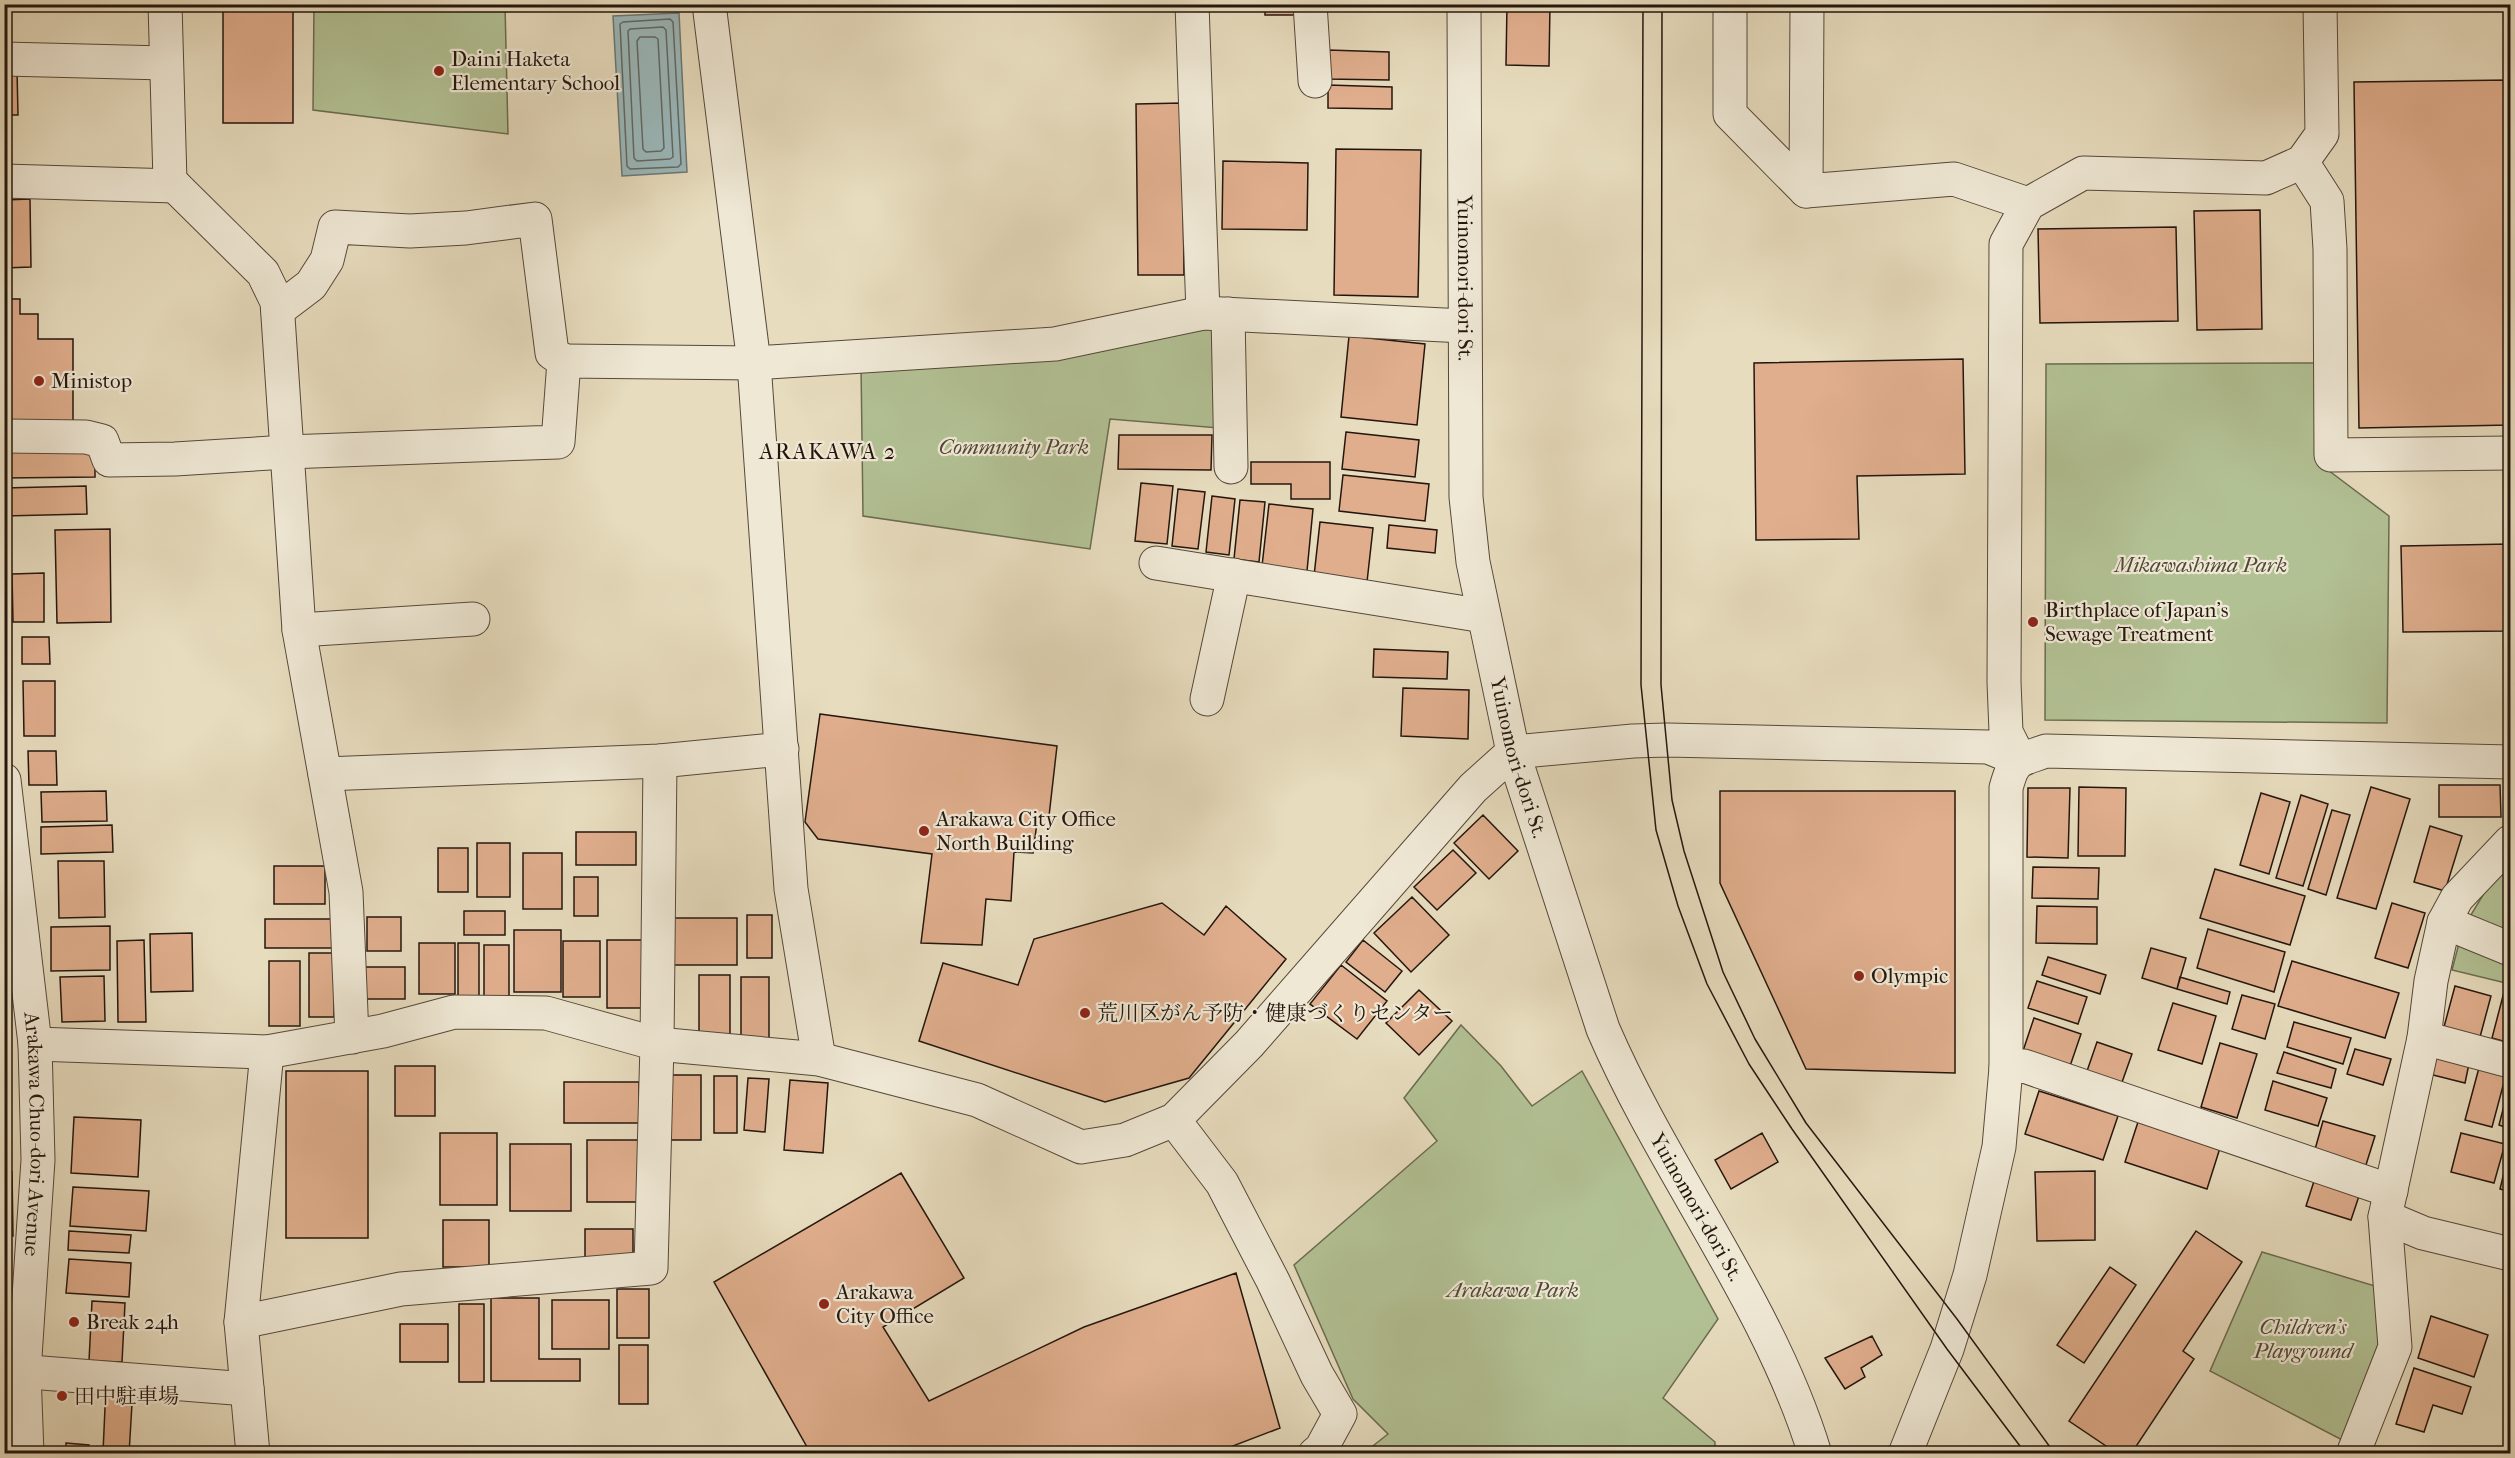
<svg xmlns="http://www.w3.org/2000/svg" width="2515" height="1458" viewBox="0 0 2515 1458" font-family="'IM FELL French Canon','Noto Serif JP',serif">
	<rect width="100%" height="100%" fill="#e7dcbe"/>
	<filter id="stains"><feTurbulence type="fractalNoise" baseFrequency=".00333" numOctaves="4"/><feColorMatrix values="0 0 0 0 .2 0 0 0 0 .09 0 0 0 0 .02 0 0 0 .5 -.17"/></filter>
	<radialGradient id="worn" r=".72"><stop offset=".6" stop-color="#630" stop-opacity="0"/><stop offset="1" stop-color="#630" stop-opacity=".3"/></radialGradient>
	<!-- green -->
	<path fill="#b2c194" stroke="#6b6c51" stroke-width="1.5" d="M314,5H505L508,134L313,110Z
		M1216,324L1219,428L1110,419L1090,549L863,516L861,364L1088,354Z
		M2320,363V464L2389,516L2387,723L2045,720L2046,364Z
		M2510,864V984L2452,970L2463,928L2486,890Z
		M1461,1025L1501,1066L1532,1106L1582,1071L1718,1319L1663,1398L1715,1442V1453H1364L1388,1434L1353,1399L1294,1265L1437,1141L1404,1098Z
		M2262,1252L2375,1286L2380,1351L2344,1441L2210,1371Z"/>
	<!-- water -->
	<path fill="#9bb9bc" stroke="#6b7876" stroke-width="1.5" d="M679,13L687,172L622,176L613,16Z"/>
	<g fill="none" stroke-linecap="round" stroke-linejoin="round">
		<!-- shore -->
		<path stroke="#606865" stroke-width="1.5" d="M670,19L673,22L681,164L678,167L630,169L627,166L620,24L623,22Z
			M663,27L666,30L673,157L670,159L637,161L634,158L628,31L630,29Z
			M640,37H655L658,39L664,148L661,151L646,152L643,149L637,41Z"/>
	</g>
	<!-- building -->
	<path fill="#e0ae8d" stroke="#24160e" stroke-width="1.5" d="M223,4H293V123H223Z
		M1265,4H1302V15H1265Z
		M1507,4H1550L1549,66L1506,65Z
		M1328,50L1389,52V80L1327,79Z
		M4,70H17L18,115H4Z
		M2510,80V425L2359,428L2354,82Z
		M1328,85L1392,87V109L1328,108Z
		M1182,103L1184,275H1138L1136,104Z
		M1336,149L1421,150L1418,297L1334,295Z
		M1223,161L1308,163L1307,230L1222,229Z
		M30,199L31,267L4,268V200Z
		M2260,210L2262,329L2197,330L2194,211Z
		M2176,227L2178,321L2040,323L2038,229Z
		M4,299H20V314H38V339H73V423H4Z
		M1349,336L1425,344L1417,425L1341,417Z
		M1963,359L1965,474L1857,476L1859,539L1756,540L1754,363Z
		M1346,432L1419,440L1415,477L1342,469Z
		M1119,435H1212L1211,470L1118,469Z
		M95,442V477L4,478V444Z
		M1251,462H1330V499H1291V484H1251Z
		M1343,475L1429,484L1425,521L1339,511Z
		M1141,483L1173,486L1167,544L1135,541Z
		M86,486L87,514L4,516V488Z
		M1178,489L1205,492L1198,549L1172,546Z
		M1212,496L1235,499L1229,555L1206,552Z
		M1240,500L1265,502L1259,562L1234,559Z
		M1269,504L1313,509L1307,571L1262,566Z
		M1320,522L1373,528L1367,582L1314,576Z
		M1389,525L1437,530L1435,553L1387,548Z
		M110,529L111,622L57,623L55,530Z
		M2510,544V631L2403,632L2401,546Z
		M44,573V622H13L12,574Z
		M22,637H49L50,664H22Z
		M1374,649L1448,652L1447,679L1373,677Z
		M23,681H55V736H24Z
		M1403,688L1469,690L1468,739L1401,736Z
		M820,714L1057,746L1049,816L1038,815L1033,853L1014,852L1011,901L986,899L982,945L921,943L932,854L818,839L805,822Z
		M28,751H56L57,785H29Z
		M2439,785H2500L2501,817H2439Z
		M2079,787L2126,788L2125,856H2078Z
		M2371,787L2410,799L2376,909L2337,898Z
		M2028,788H2070L2068,858L2027,857Z
		M106,791L107,821L42,822L41,792Z
		M1720,791H1955V1073L1806,1069L1720,883Z
		M2261,793L2290,802L2269,874L2240,865Z
		M2301,795L2328,804L2303,886L2276,878Z
		M2332,810L2350,815L2326,895L2308,889Z
		M1483,815L1518,851L1489,879L1454,843Z
		M112,825L113,852L41,854V827Z
		M2430,826L2462,836L2445,891L2414,882Z
		M576,832H636V865H576Z
		M477,843H510V897H477Z
		M438,848H468V892H438Z
		M1453,850L1476,873L1437,910L1414,887Z
		M523,853H562V909H523Z
		M58,861H104L105,917L59,918Z
		M274,866H325V904H274Z
		M2033,867L2099,868L2098,899L2032,898Z
		M2215,869L2305,896L2290,945L2200,918Z
		M574,877H598V916H574Z
		M1412,897L1449,935L1411,972L1374,933Z
		M1162,903L1204,935L1226,906L1286,959L1189,1078L1105,1102L919,1041L943,963L1018,985L1034,939Z
		M2392,903L2425,913L2408,968L2375,958Z
		M2037,906L2097,907V944L2036,943Z
		M464,911H505V935H464Z
		M747,915H772V958H747Z
		M367,917H401V951H367Z
		M671,918H737V965H671Z
		M265,919H332V948H265Z
		M110,926V970L51,971V927Z
		M2208,929L2285,952L2274,992L2197,968Z
		M514,930H561V992H514Z
		M192,933L193,991L151,992L150,934Z
		M144,940L146,1022H118L117,941Z
		M607,940H644V1008H607Z
		M1363,940L1402,971L1385,992L1346,962Z
		M563,941H600V997H563Z
		M419,943H455V994H419Z
		M458,943H479V999H458Z
		M484,945H509V1002H484Z
		M2151,948L2186,958L2177,989L2142,978Z
		M309,953H334V1017H309Z
		M2048,957L2106,975L2100,994L2042,975Z
		M269,961H300V1026H269Z
		M2292,961L2399,993L2385,1038L2278,1006Z
		M1341,965L1387,1001L1357,1039L1310,1004Z
		M364,967H405V999H364Z
		M699,975H730V1037H699Z
		M104,976L105,1021L62,1022L60,977Z
		M741,977H769V1044H741Z
		M2180,977L2230,992L2227,1004L2177,989Z
		M2037,981L2087,997L2078,1024L2028,1008Z
		M2455,986L2491,996L2480,1037L2444,1027Z
		M1419,990L1452,1021L1419,1055L1386,1023Z
		M2504,992L2510,994V1043L2492,1038Z
		M2242,995L2275,1004L2265,1039L2232,1029Z
		M2173,1003L2216,1016L2202,1064L2158,1050Z
		M2034,1018L2081,1034L2069,1069L2022,1054Z
		M2294,1022L2351,1038L2343,1064L2287,1047Z
		M2097,1042L2132,1054L2121,1085L2086,1074Z
		M2220,1043L2257,1054L2237,1118L2201,1107Z
		M2355,1049L2391,1059L2383,1085L2347,1074Z
		M2284,1052L2336,1069L2331,1088L2277,1073Z
		M2434,1055L2469,1064L2465,1083L2429,1074Z
		M2480,1064L2507,1071L2492,1127L2465,1120Z
		M395,1066H435V1116H395Z
		M286,1071H368V1238H286Z
		M671,1075H701V1140H671Z
		M714,1076H737V1133H714Z
		M748,1078L769,1079L765,1132L744,1130Z
		M790,1080L828,1083L823,1153L784,1150Z
		M2273,1081L2327,1098L2318,1126L2265,1110Z
		M564,1082H639V1123H564Z
		M2510,1082V1129L2499,1125Z
		M2039,1091L2118,1116L2103,1160L2025,1134Z
		M74,1117L141,1120L138,1177L71,1173Z
		M2323,1121L2375,1136L2365,1168L2314,1153Z
		M2138,1122L2220,1148L2207,1189L2125,1162Z
		M440,1133H497V1205H440Z
		M1762,1133L1778,1162L1731,1189L1715,1160Z
		M2461,1133L2505,1144L2494,1183L2451,1172Z
		M587,1140H639V1202H587Z
		M510,1144H571V1211H510Z
		M2510,1148V1192L2500,1189Z
		M2095,1171V1240L2037,1241L2035,1172Z
		M12,1172L13,1236H4V1173Z
		M901,1173L964,1278L883,1327L929,1401L1084,1327L1236,1273L1280,1428L1212,1454H811L714,1282Z
		M2316,1175L2361,1190L2351,1220L2306,1206Z
		M73,1187L149,1191L146,1231L70,1226Z
		M443,1220H489V1267H443Z
		M585,1229H633V1263H585Z
		M69,1231L131,1235L129,1253L68,1250Z
		M2196,1231L2242,1262L2183,1351L2194,1359L2131,1454H2118L2069,1421Z
		M69,1259L131,1263L129,1297L66,1293Z
		M2110,1267L2136,1285L2084,1363L2057,1345Z
		M617,1289H649V1338H617Z
		M491,1298H539V1359H580V1381H491Z
		M552,1300H609V1349H552Z
		M92,1301L125,1303L122,1362L89,1361Z
		M459,1304H484V1382H459Z
		M2431,1316L2488,1335L2474,1377L2418,1358Z
		M400,1324H448V1362H400Z
		M1872,1336L1882,1355L1861,1368L1865,1377L1845,1389L1825,1358Z
		M619,1345H648V1404H619Z
		M2414,1368L2471,1387L2462,1414L2433,1405L2424,1432L2396,1424Z
		M106,1386L133,1387L129,1454L103,1452Z
		M66,1443L89,1445L88,1454H66Z"/>
	<g fill="none" stroke-linecap="round" stroke-linejoin="round">
		<!-- minor casing -->
		<g stroke="#55483a" stroke-width="35">
			<g id="minor">
				<path d="M165,4L170,181L263,273L277,302L299,630L346,892L352,1037"/>
				<path d="M709,4L754,363L791,889L819,1059"/>
				<path d="M1192,4L1203,313"/>
				<path d="M1310,4L1315,81"/>
				<path id="s1" d="M1464,4L1466,497L1473,562L1513,752L1603,1029C1665,1173 1770,1305 1815,1454"/>
				<path d="M1730,4V114L1806,191"/>
				<path d="M1807,4L1806,191L1954,179L2028,204"/>
				<path d="M4,59L165,63"/>
				<path d="M2302,162L2327,201L2330,249L2331,455L2510,453"/>
				<path d="M4,181L175,186"/>
				<path d="M278,310L311,285L327,260L335,227L410,231L466,228L535,219L552,353L564,361"/>
				<path d="M1228,314L1231,467"/>
				<path d="M4,436L86,437L102,441L109,460L175,459L287,452L558,442L564,361L754,363L1055,344L1203,313L1464,326"/>
				<path d="M1156,563L1484,616"/>
				<path d="M299,630L473,619"/>
				<path d="M1207,699L1234,575"/>
				<path d="M2020,760L2006,732L2004,682L2006,244L2028,204L2083,173L2266,178L2302,162L2322,134L2320,4"/>
				<path d="M325,774L660,761L782,749"/>
				<path id="s2" d="M4,780L35,1044L38,1160L24,1372L27,1454"/>
				<path d="M2444,922L2510,949"/>
				<path d="M2424,1038L2510,1061"/>
				<path d="M35,1044L267,1052L383,1031L454,1012L546,1013L657,1044L819,1059L977,1100L1081,1147L1125,1140L1174,1120L1249,1044L1473,788L1513,752L1633,741L1667,740L1988,747L2020,760"/>
				<path d="M2006,1068L2024,1066L2391,1191"/>
				<path d="M1174,1120L1222,1183L1273,1281L1317,1375L1340,1414L1321,1449L1315,1454"/>
				<path d="M2385,1217L2423,1233L2510,1254"/>
				<path d="M241,1322L401,1289L651,1268L657,1044L660,761"/>
				<path d="M4,1370L247,1389"/>
				<path d="M253,1454L241,1322L267,1052"/>
				<path d="M1905,1454L1947,1349L1970,1275L1999,1147L2006,1068V788C2014,758 2018,761 2046,751L2510,762"/>
				<path d="M2353,1454L2395,1347L2385,1217L2424,1038L2431,981L2444,922L2457,898L2510,842"/>
			</g>
		</g>
		<!-- minor -->
		<use href="#minor" stroke="#efe8d5" stroke-width="33"/>
		<!-- tram -->
		<path stroke="#24160e" stroke-width="1.5" d="M1643,4L1641,685L1656,830L1678,906L1707,984L1749,1064L1792,1129L1947,1349L2026,1454
			M1662,4L1661,685L1672,800L1684,851L1723,972L1755,1039L1806,1123L1957,1319L2055,1454"/>
	</g>
	<!-- markers -->
	<g fill="#8f2418" stroke="#efe8d5" stroke-width="2">
		<circle cx="439" cy="71" r="6"/>
		<circle cx="39" cy="381" r="6"/>
		<circle cx="2033" cy="622" r="6"/>
		<circle cx="924" cy="831" r="6"/>
		<circle cx="1859" cy="976" r="6"/>
		<circle cx="1085" cy="1013" r="6"/>
		<circle cx="824" cy="1304" r="6"/>
		<circle cx="74" cy="1322" r="6"/>
		<circle cx="62" cy="1396" r="6"/>
	</g>
	<g text-anchor="middle" dominant-baseline="central" stroke-width="4.5" stroke-linejoin="round" paint-order="stroke">
		<!-- poi labels -->
		<g font-size="21" fill="#24160e" stroke="#efe8d5" text-anchor="start">
			<text x="451" y="59">Daini Haketa<tspan x="451" dy="24">Elementary School</tspan></text>
			<text x="51" y="381">Ministop</text>
			<text x="2045" y="610">Birthplace of Japan's<tspan x="2045" dy="24">Sewage Treatment</tspan></text>
			<text x="936" y="819">Arakawa City Office<tspan x="936" dy="24">North Building</tspan></text>
			<text x="1871" y="976">Olympic</text>
			<text x="1097" y="1013">荒川区がん予防・健康づくりセンター</text>
			<text x="836" y="1292">Arakawa<tspan x="836" dy="24">City Office</tspan></text>
			<text x="86" y="1322">Break 24h</text>
			<text x="74" y="1396">田中駐車場</text>
		</g>
		<!-- street labels -->
		<g font-size="21" fill="#24160e" stroke="#efe8d5">
			<text stroke="none"><textPath href="#s1" startOffset="274">Yuinomori-dori St.</textPath></text>
			<text stroke="none"><textPath href="#s1" startOffset="759">Yuinomori-dori St.</textPath></text>
			<text stroke="none"><textPath href="#s2" startOffset="356">Arakawa Chuo-dori Avenue</textPath></text>
			<text stroke="none"><textPath href="#s1" startOffset="1245">Yuinomori-dori St.</textPath></text>
		</g>
		<!-- park labels -->
		<g font-size="21" font-style="italic" fill="#4f4936" stroke="#efe8d5">
			<text x="1014" y="447">Community Park</text>
			<text x="2201" y="565">Mikawashima Park</text>
			<text x="1513" y="1290">Arakawa Park</text>
			<text x="2303" y="1327">Children's<tspan x="2303" dy="24">Playground</tspan></text>
		</g>
		<!-- neighbourhood labels -->
		<g font-size="22" letter-spacing="1.5" fill="#24160e" stroke="#efe8d5">
			<text x="828" y="452">ARAKAWA 2</text>
		</g>
	</g>
	<!-- margin -->
	<rect width="2515" height="1458" fill="none" stroke="#e7dcbe" stroke-width="24"/>
	<rect x="6" y="6" width="2503" height="1446" fill="none" stroke="#24160e" stroke-width="3"/>
	<rect x="12" y="12" width="2491" height="1434" fill="none" stroke="#24160e" stroke-width="1.5"/>
	<rect width="100%" height="100%" filter="url(#stains)"/>
	<rect width="100%" height="100%" fill="url(#worn)"/>
</svg>
